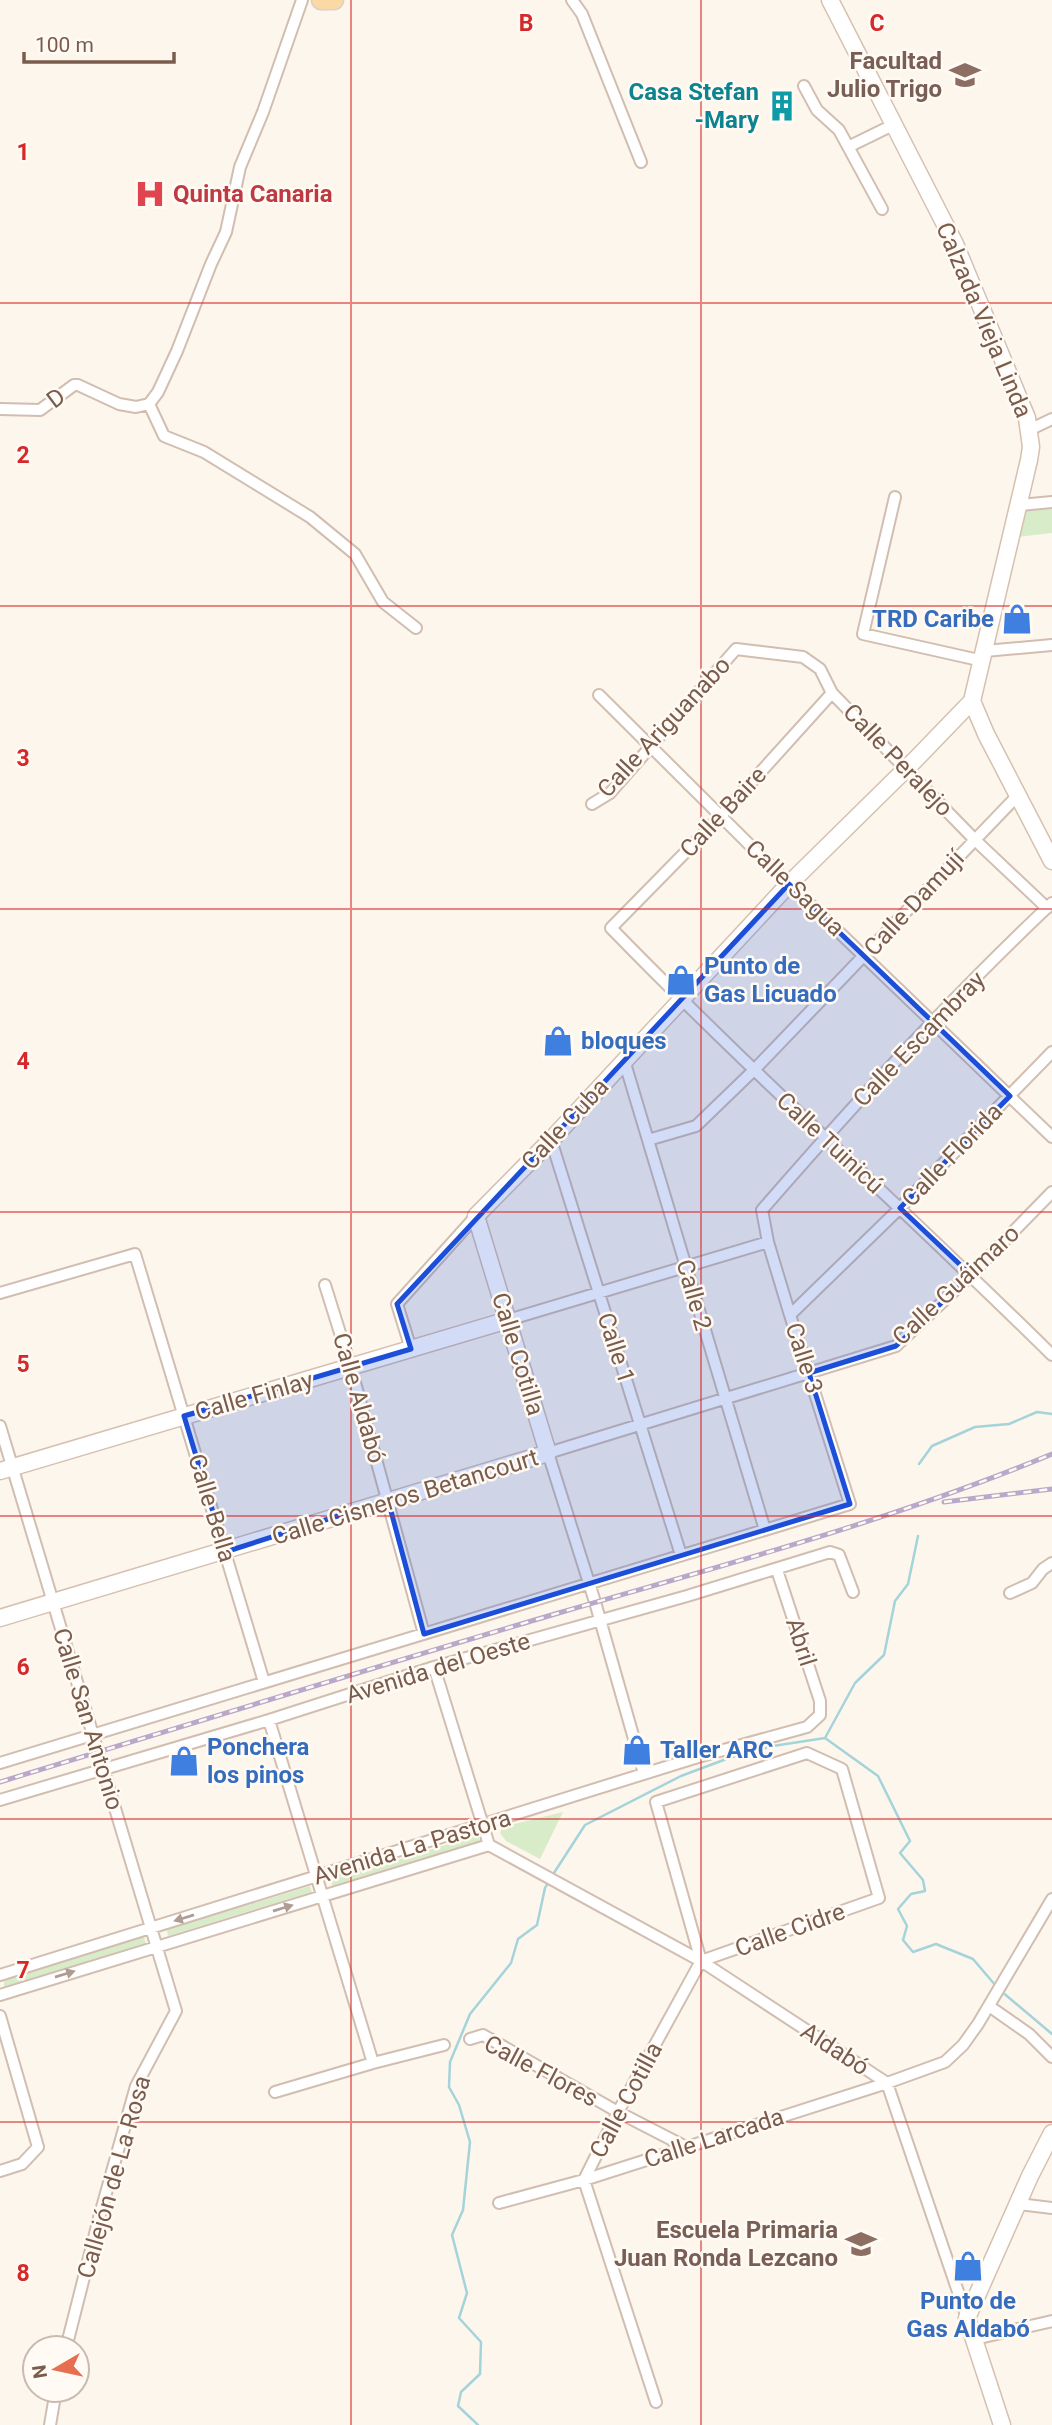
<svg xmlns="http://www.w3.org/2000/svg" width="1052" height="2425" viewBox="0 0 1052 2425" font-family="Roboto,sans-serif">
	<rect width="100%" height="100%" fill="#fdf6ec"/>
	<!-- green -->
	<path fill="#d8ecc9" d="M1052,506V533L1017,537L1022,509Z
		M563,1812L540,1859L506,1841L500,1833L502,1827Z
		M478,1835L480,1841L332,1886L331,1880Z
		M310,1886L312,1892L168,1936L167,1930Z
		M144,1937L146,1944L4,1987V1981Z"/>
	<g fill="none" stroke-linecap="round" stroke-linejoin="round">
		<!-- stream -->
		<path stroke="#a5d3da" stroke-width="2.5" d="M919,1464L932,1446L975,1427L1009,1424L1037,1412L1052,1414
			M825,1738L855,1683L884,1655L895,1601L908,1584L918,1536
			M552,1876L585,1825L681,1776L729,1758L773,1746L825,1738L878,1776L910,1841L900,1853L923,1880L925,1891L911,1894L898,1909L907,1926L903,1940L913,1952L936,1944L973,1959L996,1986
			M1001,1991L1052,2034
			M478,2425L458,2406L461,2392L480,2374L481,2342L459,2318L467,2293L452,2235L463,2210L470,2142L459,2105L449,2087L450,2062L470,2014L511,1963L518,1939L537,1925L545,1888L549,1881"/>
		<!-- street casing -->
		<g stroke="#d1beb0" stroke-width="14">
			<path id="street" d="M572,0L582,14L641,162
				M804,86L817,110L839,130L882,209
				M848,147L895,124
				M149,404L158,392L177,351L211,264L226,232L240,167L263,112L302,0
				M149,404L164,436L204,452L310,517L355,554L383,602L416,628
				M0,409L40,410L74,385H78L119,404L136,407L149,404
				M1029,430L1052,419
				M895,497L863,634L983,661
				M1020,505L1052,502
				M985,651L1052,645
				M832,693L721,816L611,928C754,1075 906,1211 1052,1355
				M599,695L789,884L1052,1137
				M592,804L610,793L736,649L803,657L820,669L832,693L974,839L1047,908
				M624,1060L765,1530
				M551,1140L681,1555
				M648,1140L696,1126L754,1070L1019,794
				M325,1285L351,1368L424,1634
				M0,1293L135,1254L264,1682
				M790,1315L900,1208L1052,1052
				M508,1320L768,1242
				M411,1349L397,1304L476,1216
				M0,1426L176,2011L136,2086L99,2218L66,2348
				M1010,1593L1032,1583L1043,1569L1052,1563
				M434,1667L489,1845L701,1961L887,2083L967,2318
				M269,1720L373,2063
				M0,1763L850,1504L790,1315L768,1242L762,1210C854,1104 950,999 1052,903
				M644,1774L595,1602L548,1453L896,1346L971,1275L1052,1192
				M0,1800L269,1720L434,1667L687,1596L830,1552L839,1555L853,1592
				M0,1975L698,1757L807,1727L820,1715V1701L777,1570
				M0,1995L489,1845
				M989,2006L1029,2034L1052,2057
				M0,2016L38,2147L22,2164L0,2171
				M470,2039L483,2035L618,2112L686,2147
				M275,2092L373,2063L444,2045
				M499,2203L584,2180L887,2083L945,2062L963,2045L978,2024L1052,1899
				M1019,2204L1052,2208
				M975,2339L1052,2321
				M656,2402L584,2180L618,2112L701,1961L656,1802L807,1753L842,1769L879,1898L701,1961
				M50,2425L56,2390"/>
		</g>
		<!-- secondary casing -->
		<g stroke="#d6c0b0" stroke-width="19">
			<path id="secondary" d="M972,701L986,734L1052,861
				M0,1471L508,1320
				M0,1618L548,1453L476,1216L551,1140L789,884L914,761L972,701L1029,460L1031,447L1027,418L955,244L830,0
				M1002,2425L967,2318L1030,2176L1052,2133"/>
		</g>
		<!-- primary casing -->
		<g stroke="#dad1cd" stroke-width="21">
			<path id="primary" d="M321,0H334"/>
		</g>
		<!-- street -->
		<use href="#street" stroke="#fff" stroke-width="10"/>
		<!-- secondary -->
		<use href="#secondary" stroke="#fff" stroke-width="16"/>
		<!-- primary -->
		<use href="#primary" stroke="#fbd9a5" stroke-width="18"/>
		<!-- rail casing -->
		<g stroke="#b9a8c9" stroke-width="5">
			<path id="rail" d="M944,1502L1052,1489
				M0,1782C187,1725 374,1667 562,1612C727,1564 893,1520 1052,1454"/>
		</g>
		<!-- rail -->
		<use href="#rail" stroke="#fffaf3" stroke-width="2.5" stroke-dasharray="8" stroke-linecap="butt"/>
	</g>
	<!-- one-way arrows -->
	<defs><path id="oneway-solid" d="M-6-.8H1V-3.2L6.5 0L1 3.2V.8H-6Z" transform="scale(1.75)"/></defs>
	<g fill="#af9d94">
		<use href="#oneway-solid" transform="translate(283 1908) rotate(-17)"/>
		<use href="#oneway-solid" transform="translate(184 1918) rotate(163)"/>
		<use href="#oneway-solid" transform="translate(65 1974) rotate(-17)"/>
	</g>
	<!-- marked area -->
	<path fill="#1d4ed8" fill-opacity="0.2" stroke="#1d4ed8" stroke-width="5" stroke-linejoin="round" d="M789,884L1010,1096L900,1208L971,1275L896,1346L809,1373L850,1504L424,1634L388,1500L225,1552L184,1416L411,1349L397,1304Z"/>
	<!-- grid -->
	<path fill="none" stroke="#d62828" stroke-width="2" stroke-opacity="0.55" d="M351,0V2425M701,0V2425M0,303H1052M0,606H1052M0,909H1052M0,1212H1052M0,1516H1052M0,1819H1052M0,2122H1052"/>
	<!-- icons -->
	<defs>
		<g id="university-bare" transform="scale(2.415)"><path d="M0-5L7-2L0 1L-7-2ZM-4 1L0 2.5L4 1V4Q0 6-4 4Z" fill="#8d6e63" stroke="#fffaf3" stroke-width="2.5" paint-order="stroke"/></g>
		<g id="building-bare" transform="scale(2.415)"><path d="M-4-6H4V6H1V3H-1V6H-4ZM-2.5-4.3h1.7v1.8h-1.7ZM.8-4.3h1.7v1.8H.8ZM-2.5-1h1.7V.8h-1.7ZM.8-1h1.7V.8H.8Z" fill="#0f9aa8" stroke="#fffaf3" stroke-width="2.5" paint-order="stroke"/></g>
		<g id="hospital-bare" transform="scale(2.415)"><path d="M-5-5h3v3.5h4V-5h3V5h-3V1.5h-4V5h-3Z" fill="#e0444e" stroke="#fffaf3" stroke-width="2.5" paint-order="stroke"/></g>
		<g id="shop-bare" transform="scale(2.415)"><path d="M-5-2.5h2.3a2.7 3.5 0 0 1 5.4 0H5L5.5 6h-11ZM-1.5-2.5h3a1.5 2.3 0 0 0-3 0Z" fill="#3f7fe0" stroke="#fffaf3" stroke-width="2.5" paint-order="stroke"/></g>
		<g id="school-bare" transform="scale(2.415)"><path d="M0-5L7-2L0 1L-7-2ZM-4 1L0 2.5L4 1V4Q0 6-4 4Z" fill="#8d6e63" stroke="#fffaf3" stroke-width="2.5" paint-order="stroke"/></g>
	</defs>
	<g fill-rule="evenodd">
		<use href="#university-bare" x="965" y="75"/>
		<use href="#building-bare" x="782" y="106"/>
		<use href="#hospital-bare" x="150" y="194"/>
		<use href="#shop-bare" x="1017" y="619"/>
		<use href="#shop-bare" x="681" y="980"/>
		<use href="#shop-bare" x="558" y="1041"/>
		<use href="#shop-bare" x="637" y="1750"/>
		<use href="#shop-bare" x="184" y="1761"/>
		<use href="#school-bare" x="861" y="2244"/>
		<use href="#shop-bare" x="968" y="2266"/>
	</g>
	<g text-anchor="middle" dominant-baseline="central" stroke-width="5" stroke-linejoin="round" paint-order="stroke">
		<!-- education labels -->
		<g font-size="24" font-weight="bold" fill="#785e54" stroke="#fffaf3" text-anchor="end">
			<text x="942" y="61">Facultad<tspan x="942" dy="28">Julio Trigo</tspan></text>
			<text x="838" y="2230">Escuela Primaria<tspan x="838" dy="28">Juan Ronda Lezcano</tspan></text>
		</g>
		<!-- culture labels -->
		<g font-size="24" font-weight="bold" fill="#0d838f" stroke="#fffaf3" text-anchor="end">
			<text x="759" y="92">Casa Stefan<tspan x="759" dy="28">-Mary</tspan></text>
		</g>
		<!-- health labels -->
		<g font-size="24" font-weight="bold" fill="#be3a42" stroke="#fffaf3" text-anchor="start">
			<text x="173" y="194">Quinta Canaria</text>
		</g>
		<!-- street labels -->
		<g font-size="24" fill="#7a5c4d" stroke="#fffaf3">
			<text transform="translate(984 320) rotate(67)">Calzada Vieja Linda</text>
			<text transform="translate(56 398) rotate(-37)">D</text>
			<text transform="translate(664 727) rotate(-47)">Calle Ariguanabo</text>
			<text transform="translate(898 760) rotate(46)">Calle Peralejo</text>
			<text transform="translate(723 812) rotate(-47)">Calle Baire</text>
			<text transform="translate(795 888) rotate(44)">Calle Sagua</text>
			<text transform="translate(914 903) rotate(-47)">Calle Damují</text>
			<text transform="translate(919 1039) rotate(-46)">Calle Escambray</text>
			<text transform="translate(565 1124) rotate(-47)">Calle Cuba</text>
			<text transform="translate(830 1143) rotate(43)">Calle Tuinicú</text>
			<text transform="translate(952 1155) rotate(-46)">Calle Florida</text>
			<text transform="translate(956 1285) rotate(-43)">Calle Guáimaro</text>
			<text transform="translate(694 1295) rotate(74)">Calle 2</text>
			<text transform="translate(616 1348) rotate(72)">Calle 1</text>
			<text transform="translate(518 1354) rotate(73)">Calle Cotilla</text>
			<text transform="translate(804 1358) rotate(72)">Calle 3</text>
			<text transform="translate(254 1396) rotate(-16)">Calle Finlay</text>
			<text transform="translate(359 1398) rotate(74)">Calle Aldabó</text>
			<text transform="translate(405 1497) rotate(-17)">Calle Cisneros Betancourt</text>
			<text transform="translate(212 1508) rotate(73)">Calle Bella</text>
			<text transform="translate(801 1642) rotate(72)">Abril</text>
			<text transform="translate(438 1668) rotate(-17)">Avenida del Oeste</text>
			<text transform="translate(88 1719) rotate(73)">Calle San Antonio</text>
			<text transform="translate(412 1847) rotate(-17)">Avenida La Pastora</text>
			<text transform="translate(790 1930) rotate(-20)">Calle Cidre</text>
			<text transform="translate(835 2049) rotate(33)">Aldabó</text>
			<text transform="translate(541 2071) rotate(28)">Calle Flores</text>
			<text transform="translate(626 2100) rotate(-62)">Calle Cotilla</text>
			<text transform="translate(714 2138) rotate(-18)">Calle Larcada</text>
			<text transform="translate(114 2177) rotate(-74)">Callejón de La Rosa</text>
		</g>
		<!-- shop labels -->
		<g font-size="24" font-weight="bold" fill="#366cbe" stroke="#fffaf3" text-anchor="start">
			<text x="994" y="619" text-anchor="end">TRD Caribe</text>
			<text x="704" y="966">Punto de<tspan x="704" dy="28">Gas Licuado</tspan></text>
			<text x="581" y="1041">bloques</text>
			<text x="207" y="1747">Ponchera<tspan x="207" dy="28">los pinos</tspan></text>
			<text x="660" y="1750">Taller ARC</text>
			<text x="968" y="2301" text-anchor="middle">Punto de<tspan x="968" dy="28">Gas Aldabó</tspan></text>
		</g>
	</g>
	<g font-size="23" text-anchor="middle" font-weight="bold" fill="#d62828" stroke="#fffaf3" stroke-width="5" stroke-linejoin="round" paint-order="stroke">
		<text x="526" y="31">B</text>
		<text x="877" y="31">C</text>
		<text x="23" y="160">1</text>
		<text x="23" y="463">2</text>
		<text x="23" y="766">3</text>
		<text x="23" y="1069">4</text>
		<text x="23" y="1372">5</text>
		<text x="23" y="1675">6</text>
		<text x="23" y="1978">7</text>
		<text x="23" y="2281">8</text>
	</g>
	<!-- north arrow -->
	<g transform="translate(56 2369) rotate(261)"><circle r="33" fill="#fffaf3" stroke="#cabbb1" stroke-width="2"/>
	<path d="M0-5L12 26L0 18L-12 26Z" fill="#e76f51"/>
	<text y="-10" font-size="19" font-weight="bold" text-anchor="middle" fill="#7a5c4d">N</text>
	</g>
	<!-- scale -->
	<path d="M24 52v10h150v-10" fill="none" stroke="#7a5c4d" stroke-width="3.5"/>
	<text x="35" y="52" font-size="21" fill="#7a5c4d" stroke="#fffaf3" stroke-width="5" paint-order="stroke">100 m</text>
</svg>
